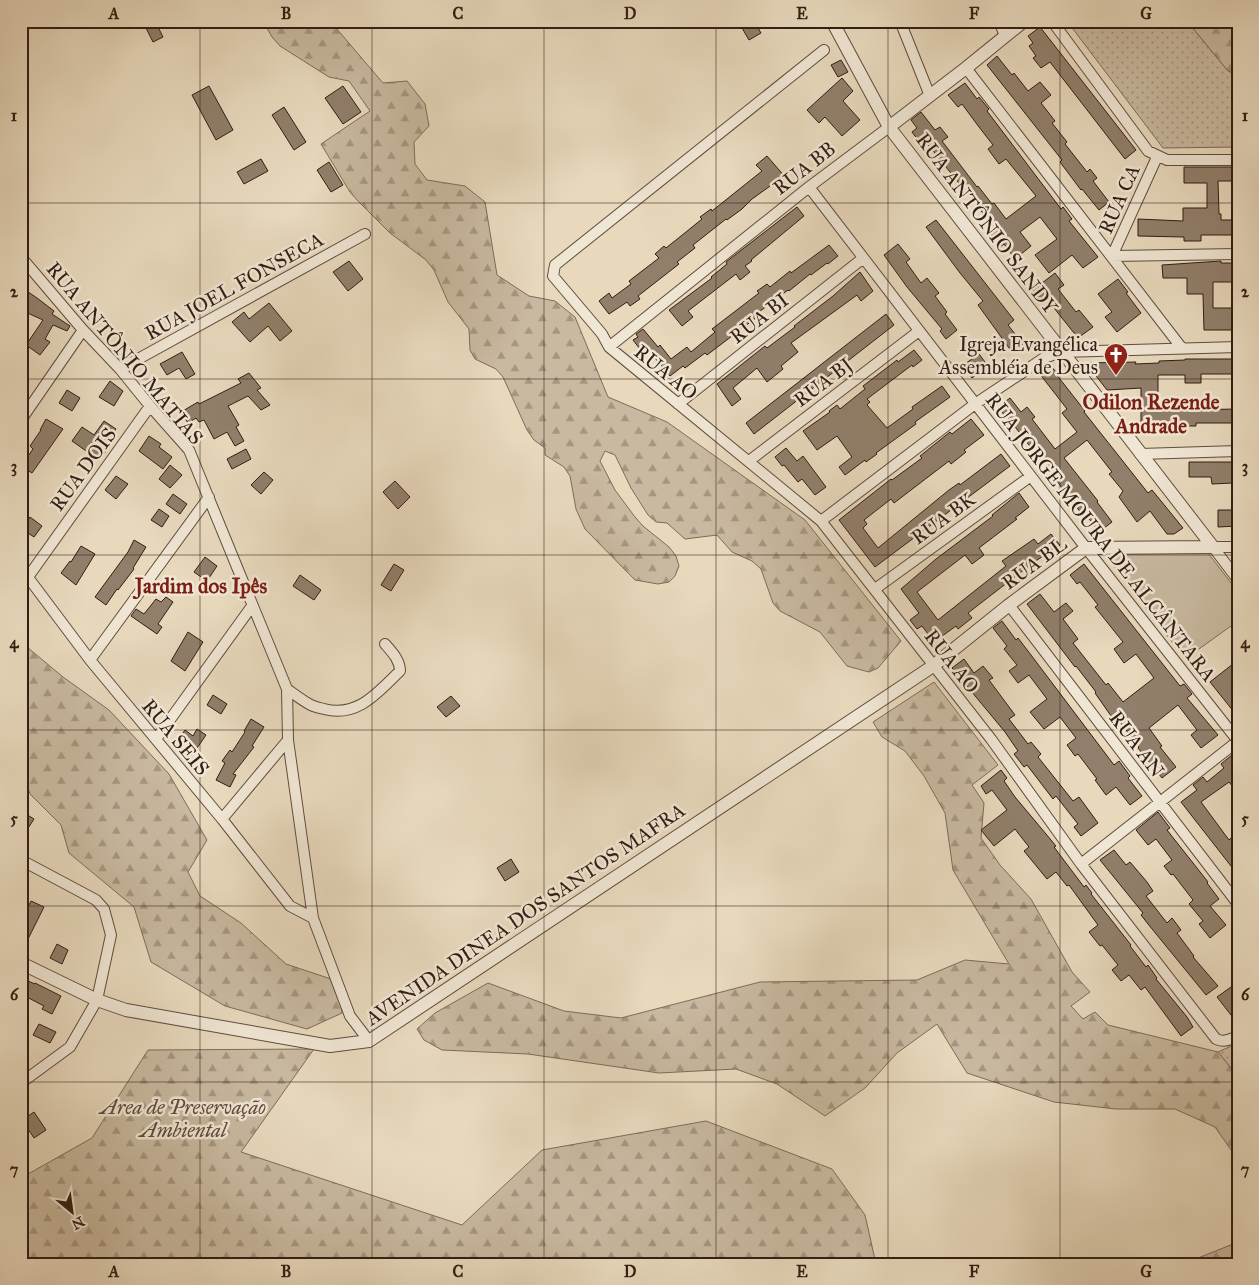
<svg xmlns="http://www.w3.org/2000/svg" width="1259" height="1285" viewBox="0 0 1259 1285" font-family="'IM FELL Great Primer',serif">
	<defs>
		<pattern id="grass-dots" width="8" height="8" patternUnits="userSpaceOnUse" patternTransform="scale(1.25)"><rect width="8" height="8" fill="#c9b9a0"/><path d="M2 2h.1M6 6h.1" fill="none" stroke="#a49681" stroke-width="1.8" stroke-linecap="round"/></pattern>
		<pattern id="forest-firs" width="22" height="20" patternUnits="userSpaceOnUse" patternTransform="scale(1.25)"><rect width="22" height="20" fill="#c9b9a0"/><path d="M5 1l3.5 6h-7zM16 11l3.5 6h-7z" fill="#a49681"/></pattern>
	</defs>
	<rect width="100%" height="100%" fill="#e8d9bd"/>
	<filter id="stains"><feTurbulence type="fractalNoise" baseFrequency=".004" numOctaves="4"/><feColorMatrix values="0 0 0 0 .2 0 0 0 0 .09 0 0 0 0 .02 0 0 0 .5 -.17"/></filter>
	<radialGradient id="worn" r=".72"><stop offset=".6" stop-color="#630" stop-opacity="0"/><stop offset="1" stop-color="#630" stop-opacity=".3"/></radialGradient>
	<!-- grass -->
	<path fill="url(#grass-dots)" stroke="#7e6b5a" d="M1067,21H1187L1228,71L1238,75V147L1163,148Z
		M1238,1043V1077L1218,1052Z"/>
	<!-- forest -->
	<path fill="url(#forest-firs)" stroke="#7e6b5a" d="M263,21H330L383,83L407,81L425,104L429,126L414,142L415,164L427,180L465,186L485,202L497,275L529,296L555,301L575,317L608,397L667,422L805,520L901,641L878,668L869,672L847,666L820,632L780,611L773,603L761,569L752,561L732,552L717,535L685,539L667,523L656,522L648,515L631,488L615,455L605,451L600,461L615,490L635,517L643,526L669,547L676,556L679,566L675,576L669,582L658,584L635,580L585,529L576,509L570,476L564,467L545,455V448L534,440L527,430L503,377L496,369L475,359L470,350L469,329L448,302L434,270L426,260L390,233L357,200L350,192L321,144L370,111L349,81L329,77L280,46L272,37Z
		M1187,21H1238V75L1228,71Z
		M21,642L63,677L109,710L169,774L207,840L188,872L200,896L241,923L286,964L331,979L341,997L342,1013L307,1029L225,1006L151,962L134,907L69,853L61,825L30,794L21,767L23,699Z
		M934,682L998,765L972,785L984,803L981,838L1000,865L1031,899L1072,972L1090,992L1071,1006L1083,1019L1095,1012L1108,1025L1218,1052L1238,1077V1158L1236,1157L1215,1127L1175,1109H1116L1054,1102L967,1073L937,1024L897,1053L865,1088L825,1116L777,1084L736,1069L659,1073L528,1054L442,1050L424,1040L417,1029L435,1013L488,983L564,1011L621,1018L760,982L917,980L965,960L1009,964L953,870L945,813L924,776L905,751L882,737L873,722Z
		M314,1049L241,1152L462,1225L542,1150L706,1121L832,1169L865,1215L876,1264H21V1178L92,1138L148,1050Z
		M1238,1242V1264H1183Z"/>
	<!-- green -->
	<path fill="#c9b9a0" stroke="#7e6b5a" d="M1205,549L1238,592V621L1185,659L1102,550Z"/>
	<!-- building -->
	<path fill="#917f6b" stroke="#321d13" d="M150,21H155L163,37L153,42L144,24Z
		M738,21H754L761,33L749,40Z
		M1040,27L1136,150L1125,159L1050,62L1041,68L1033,58L1036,56L1029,46L1033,43L1028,36Z
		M997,56L1012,75L1014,73L1028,91L1040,82L1051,95L1041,103L1055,121L1052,123L1067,142L1065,144L1087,172L1090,169L1097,178L1093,181L1109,202L1099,210L1082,189L1081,190L1060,162L1062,160L987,65Z
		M841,60L848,72L838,77L831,65Z
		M842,78L853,91L843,101L860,120L842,136L825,117L819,123L807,110Z
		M965,83L977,99L979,97L988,108L989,109L987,111L1061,209L1063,207L1072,219L1069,221L1098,257L1083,268L1072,255L1049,273L1035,255L1057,239L1040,217L1020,232L1031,246L1015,259L1004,244L1000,247L988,232L994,228L982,212L922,137L918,140L912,132L917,128L911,120L921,112L935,130L940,127L948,137L942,141L977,187L978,186L992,204L994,203L1006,219L1036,196L1006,159L999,164L988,149L993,145L979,127L962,104L958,107L948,95Z
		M209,86L233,130L216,140L192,95Z
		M343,86L361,112L343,124L325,98Z
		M284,107L306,142L294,150L272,115Z
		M767,156L786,178L775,187L773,184L752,199L742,209L727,220L726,219L693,245L695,248L677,262L679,264L638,296L640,299L630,306L627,302L609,314L599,301L609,293L612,298L631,284L629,281L659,258L655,254L664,246L666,248L686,232L702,219L700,217L711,209L712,211L762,171L756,165Z
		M261,159L268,171L244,184L237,172Z
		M329,162L343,185L331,192L317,170Z
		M1184,167H1238V181H1218L1219,214H1221V220H1238V235H1201V241H1184V237L1138,236V219L1183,221V208H1207V183H1184Z
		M797,207L804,216L751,260L752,261L745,266L750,272L740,280L736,274L688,311L693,317L682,326L669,310L712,278L711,277L727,264L726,262Z
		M936,220L1014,320L1008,325L1023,344L1012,352L978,305L983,301L960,273L926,227Z
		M898,244L910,259L906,262L921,283L927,278L939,293L935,296L947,312L945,314L957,330L946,339L940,331L942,329L907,287L884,255Z
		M829,245L838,256L828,264L827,263L811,275L810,274L789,291L788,290L759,312L761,314L707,355L705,353L685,368L683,366L670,376L645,346L640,349L633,340L638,337L636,334L643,329L658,347L660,345L671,359L687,347L691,352L715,332L712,329L759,293L757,291L767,284L770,287L790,271L791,273Z
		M349,261L363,279L348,291L333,272Z
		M1221,261V263H1238V282H1213V308H1238V330H1204L1203,294H1187V278H1163L1162,265Z
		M860,272L873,291L861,301L857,295L791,343L798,352L781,366L783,369L767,382L757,368L733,388L741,399L732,406L717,384L765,346L767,348L795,327L794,326L833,296Z
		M1055,273L1064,285L1058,289L1076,312L1079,310L1093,327L1078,338L1046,298L1041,301L1033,290Z
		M1118,279L1128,292L1126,293L1141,313L1117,332L1105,317L1112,312L1098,294Z
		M21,287L37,298L54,311L52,314L70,326L67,331L53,325L45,339L50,342L40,355L26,345L43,320L21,310Z
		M269,303L292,331L280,341L268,326L250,342L232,322L244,312L249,319Z
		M886,314L894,325L754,434L746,423Z
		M914,350L922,360L913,367L912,365L867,399L870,402L867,405L887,428L913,409L912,407L942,386L950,397L915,422L916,424L876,453L877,454L866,462L865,460L845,475L839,467L852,457L837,436L817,450L803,431L830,412L829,411L837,405L840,409L865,389L863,386L897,360L898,362Z
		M182,352L195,374L186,379L179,368L167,375L160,364Z
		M979,354L988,366L972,378L962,366Z
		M1185,359H1238V374H1201V383H1185V375H1158V407L1180,406V410L1238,409V423H1196V426H1158V428H1141V388L1107,390L1086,363L1136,362L1135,364L1159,363V361L1185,360Z
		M1050,365L1057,373L1056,374L1085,411L1084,412L1148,493L1152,490L1183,528L1174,534H1167L1150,511L1137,522L1119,497L1123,491L1109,474L1112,472L1087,440L1064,458L1098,501L1097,502L1112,522L1099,532L1084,512L1082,514L1006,415L1005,416L998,407L1010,398L1021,412L1027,407L1035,417L1032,419L1055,449L1077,432L1062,413L1067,409L1039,373Z
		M249,373L261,388L257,390L270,405L261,410L248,396L228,406L239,425L236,427L244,441L235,446L227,432L214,439L204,420L199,422L196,418L188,423L181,412L198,402L199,404L241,383L238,379Z
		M110,381L123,391L114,406L99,397Z
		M67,390L80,398L72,411L59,403Z
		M46,419L63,429L32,473L21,466L33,449L30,446L41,430H40Z
		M971,419L984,435L964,450L966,452L951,464L949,461L894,503L891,499L864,520L867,524L863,528L878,548L949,490L959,483L960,485L1001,454L1010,466L875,567L839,520L891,479L892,480L922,458L920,456L950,432L952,434Z
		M104,421L116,429L102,449L106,451L99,460L72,441L82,427L94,435Z
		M149,436L161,444L159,447L172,457L163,469L139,451Z
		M786,448L797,461L803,456L826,487L815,495L802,479L798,482L784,465L782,466L775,457Z
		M246,449L251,459L232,469L227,459Z
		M1189,462H1238V475L1232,474V483L1212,484L1211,477H1189Z
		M170,465L182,475L170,488L159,479Z
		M264,472L273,480L261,494L251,485Z
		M116,476L128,484L116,499L105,490Z
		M395,481L410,497L398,509L383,492Z
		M1019,493L1029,507L1015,518L1017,519L979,548L984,555L972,564L965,555L917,592L938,620L1006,566L1002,561L1034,539L1038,544L1051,534L1060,545L1034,562L968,613L972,618L958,629L956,626L934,642L922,626L917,629L910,620L919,613L901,589L936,559L993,516L992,515Z
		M173,494L187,504L180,514L166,504Z
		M159,509L169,516L162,527L151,520Z
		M1218,510H1238V526L1218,527Z
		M30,517L42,526L34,537L22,529Z
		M134,540L146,547L133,568L134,569L118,590L117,589L106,605L95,597L128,552Z
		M81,546L95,554L76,585L61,573L70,561L71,562Z
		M205,557L217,566L207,581L194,572Z
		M394,564L404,570L391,591L381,585Z
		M1084,564L1180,686L1184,684L1192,694L1187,698L1218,735L1201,748L1191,735L1197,730L1178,705L1149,728L1162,746L1160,747L1176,767L1162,778L1138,748L1139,747L1119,721L1116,723L1095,693L1096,692L1076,666L1075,667L1027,604L1040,594L1054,612L1066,603L1073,611L1063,619L1078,639L1073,643L1106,685L1108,683L1123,702L1154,678L1136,654L1124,663L1114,649L1123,642L1095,607L1098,605L1080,582L1077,584L1070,575Z
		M300,575L321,590L314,600L293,586Z
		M166,597L173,602L158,624L162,627L157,634L131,616L136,609L144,614L156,599L161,602Z
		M1002,621L1016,640L1018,638L1031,655L1114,765L1119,761L1130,776L1128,778L1142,796L1130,805L1116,787L1106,795L1095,780L1097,779L1078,754L1075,756L1067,745L1076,738L1060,717L1044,729L1030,712L1047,699L1029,675L1018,683L1009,671L1017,665L1004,649L1007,646L993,628Z
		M188,632L203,642L185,671L171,661Z
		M964,659L974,673L983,666L993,678L989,680L1015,715L1009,719L1028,744L1031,742L1041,754L1038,757L1073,801L1079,797L1098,823L1081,836L1074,827L1078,824L1056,796L1053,799L1027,765L1024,767L1014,754L1018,751L1005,732L952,668Z
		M1238,660V717L1210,682Z
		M213,695L227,704L221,714L207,705Z
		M451,696L460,706L446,717L437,707Z
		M251,719L264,727L252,746L254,747L233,774L236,775L230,787L216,780L225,763L222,761L230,750L232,752L245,732L244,731Z
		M197,729L206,735L195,751L178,740L185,730L193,736Z
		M1232,755L1238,762V793L1229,782L1201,802L1229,840L1231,838L1238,847V875L1181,802L1197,790L1193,785L1203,777L1207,782L1224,768L1221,764Z
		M1001,770L1007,778L1004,781L1015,797L1046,834L1056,846L1054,847L1084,887L1086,885L1092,893L1091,894L1131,945L1130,946L1146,967L1148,965L1157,978L1156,979L1187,1017L1193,1027L1181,1036L1145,987L1141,990L1129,975L1121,981L1112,970L1118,965L1102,945L1100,946L1089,932L1098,925L1069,885L1067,886L1056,872L1047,879L1024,851L1029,847L1015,829L994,846L981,830L1007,810L992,790L986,794L981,786Z
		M21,811L34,819L21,839Z
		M1158,812L1170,828L1167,830L1208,882L1207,883L1219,899L1210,906L1226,925L1210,938L1199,924L1203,921L1189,904L1193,900L1173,874L1171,875L1164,866L1172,860L1156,839L1148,845L1136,830Z
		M1114,850L1126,865L1130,862L1147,882L1153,891L1146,896L1167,923L1172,918L1181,930L1177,933L1194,956L1193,957L1218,986L1206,995L1148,924L1141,915L1143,913L1100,860Z
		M511,859L519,872L505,881L497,868Z
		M31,901L44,907L21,953V906L27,909Z
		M57,944L68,950L62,964L50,958Z
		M21,978L35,984V983L61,996L52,1014L42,1009L44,1006L21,994Z
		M1238,982V1024L1217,997Z
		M39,1024L56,1032L50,1043L33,1035Z
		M34,1112L46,1130L34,1138L22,1120Z"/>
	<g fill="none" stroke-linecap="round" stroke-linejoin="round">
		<!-- minor casing -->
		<g stroke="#604c3e" stroke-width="12">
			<path id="minor" d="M900,21L930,96
				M999,21L1005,36
				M1052,21L1148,151L1167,160H1238
				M824,50L555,265L553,276L602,334L609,347L821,521L991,739L1081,864L1216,1039C1224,1043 1230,1039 1238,1036
				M966,68L1181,347
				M1157,157L1112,256L1238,254
				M809,187L1086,548L1238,741
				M21,257L83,330L120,369L150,406L189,450L287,689L288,740L313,918L350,1016L369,1041
				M609,347L809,187L889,127
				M120,369L365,234
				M678,404L862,259
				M21,420L83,330
				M1140,454L1238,451
				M749,461L919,331
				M821,521L975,404L1044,358L1061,352L1238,347
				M1213,547L1238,580
				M1213,547H1238
				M21,568L90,660L222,819L290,906L313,918
				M28,577L150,406
				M875,589L1031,476
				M1009,605L1238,904
				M90,660L209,497
				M287,689C294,694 302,700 309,704C314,707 320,708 324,709C358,718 378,692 400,671C400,660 392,652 385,644
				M156,739L252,606
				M222,819L288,740
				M21,860L96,900L104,909L111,935L97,1000L70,1047L21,1083
				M1081,864L1238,741"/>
		</g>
		<!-- tertiary casing -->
		<g stroke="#604c3e" stroke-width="14">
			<path id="tertiary" d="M832,21L889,127L1213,547
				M889,127L966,68L1024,21
				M21,963L97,1000L126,1010L330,1046L369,1041L933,666L1009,605L1086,548L1213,547"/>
		</g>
		<!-- minor -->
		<use href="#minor" stroke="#f0e6d4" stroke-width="10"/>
		<!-- tertiary -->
		<use href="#tertiary" stroke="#f0e6d4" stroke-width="12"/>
	</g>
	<!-- grid -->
	<path fill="none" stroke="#321d13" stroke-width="1" stroke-opacity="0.55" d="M200,21V1264M372,21V1264M544,21V1264M716,21V1264M888,21V1264M1060,21V1264M21,203H1238M21,379H1238M21,555H1238M21,730H1238M21,906H1238M21,1082H1238"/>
	<!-- icons -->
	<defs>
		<g id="church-pin" transform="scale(1.25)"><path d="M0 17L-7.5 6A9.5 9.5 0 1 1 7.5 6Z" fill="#8f2418" stroke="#f0e6d4"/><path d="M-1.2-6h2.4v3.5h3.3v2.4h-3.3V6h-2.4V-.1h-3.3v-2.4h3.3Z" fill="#fff"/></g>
	</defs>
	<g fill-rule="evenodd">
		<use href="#church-pin" x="1116" y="355"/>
	</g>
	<g text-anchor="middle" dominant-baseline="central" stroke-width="5" stroke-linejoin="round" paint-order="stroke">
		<!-- street labels -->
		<g font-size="20" fill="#321d13" stroke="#f0e6d4">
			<text transform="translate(804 168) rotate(-38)">RUA BB</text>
			<text transform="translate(1119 199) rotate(-66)">RUA CA</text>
			<text transform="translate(987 223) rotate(53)">RUA ANTÔNIO SANDY</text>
			<text transform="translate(234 286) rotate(-29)">RUA JOEL FONSECA</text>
			<text transform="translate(759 318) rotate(-38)">RUA BI</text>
			<text transform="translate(125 353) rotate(50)">RUA ANTÔNIO MATIAS</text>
			<text transform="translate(666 372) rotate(39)">RUA AO</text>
			<text transform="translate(823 382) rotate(-37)">RUA BJ</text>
			<text transform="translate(83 469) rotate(-54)">RUA DOIS</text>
			<text transform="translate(943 518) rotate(-36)">RUA BK</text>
			<text transform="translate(1101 537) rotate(52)">RUA JORGE MOURA DE ALCÂNTARA</text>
			<text transform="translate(1034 563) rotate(-36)">RUA BL</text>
			<text transform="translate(952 661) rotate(52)">RUA AO</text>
			<text transform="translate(176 737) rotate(50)">RUA SEIS</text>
			<text transform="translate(1137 744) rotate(53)">RUA AN</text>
			<text transform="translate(525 914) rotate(-34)">AVENIDA DINEA DOS SANTOS MAFRA</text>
		</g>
		<!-- poi labels -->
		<g font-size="20" fill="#321d13" stroke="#f0e6d4" text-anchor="end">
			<text x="1098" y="344">Igreja Evangélica<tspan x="1098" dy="23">Assembléia de Deus</tspan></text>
		</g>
		<!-- park labels -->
		<g font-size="20" font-style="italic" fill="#5f4c3d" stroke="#f0e6d4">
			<text x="183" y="1107">Area de Preservação<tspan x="183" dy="23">Ambiental</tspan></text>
		</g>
		<!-- neighbourhood labels -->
		<g font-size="21" font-weight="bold" fill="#7a1f14" stroke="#f0e6d4">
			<text x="1151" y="402">Odilon Rezende<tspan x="1151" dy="24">Andrade</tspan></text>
			<text x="201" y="586">Jardim dos Ipês</text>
		</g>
	</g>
	<!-- margin -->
	<rect width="1259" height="1285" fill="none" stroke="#e8d9bd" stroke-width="55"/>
	<!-- north arrow -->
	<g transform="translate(72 1212) rotate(151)" stroke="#f0e6d4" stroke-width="4" paint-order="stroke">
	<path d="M0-4L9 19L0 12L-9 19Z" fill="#321d13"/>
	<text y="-8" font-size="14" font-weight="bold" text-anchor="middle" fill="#321d13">N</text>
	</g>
	<rect x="28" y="28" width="1204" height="1230" fill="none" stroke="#321d13" stroke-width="2"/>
	<g font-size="16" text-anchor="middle" font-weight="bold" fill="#321d13">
		<text x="114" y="19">A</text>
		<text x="286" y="19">B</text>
		<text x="458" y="19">C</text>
		<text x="630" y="19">D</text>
		<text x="802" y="19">E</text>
		<text x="974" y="19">F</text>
		<text x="1146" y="19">G</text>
		<text x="14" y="121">1</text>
		<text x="1245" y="121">1</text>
		<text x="14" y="297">2</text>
		<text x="1245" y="297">2</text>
		<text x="14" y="472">3</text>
		<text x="1245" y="472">3</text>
		<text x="14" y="648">4</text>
		<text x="1245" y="648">4</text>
		<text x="14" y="824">5</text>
		<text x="1245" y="824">5</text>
		<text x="14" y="1000">6</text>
		<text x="1245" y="1000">6</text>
		<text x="14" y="1175">7</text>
		<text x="1245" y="1175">7</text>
		<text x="114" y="1277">A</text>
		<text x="286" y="1277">B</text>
		<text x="458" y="1277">C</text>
		<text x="630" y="1277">D</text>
		<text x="802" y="1277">E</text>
		<text x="974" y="1277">F</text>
		<text x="1146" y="1277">G</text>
	</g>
	<rect width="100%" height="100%" filter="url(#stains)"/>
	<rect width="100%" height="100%" fill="url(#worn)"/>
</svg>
